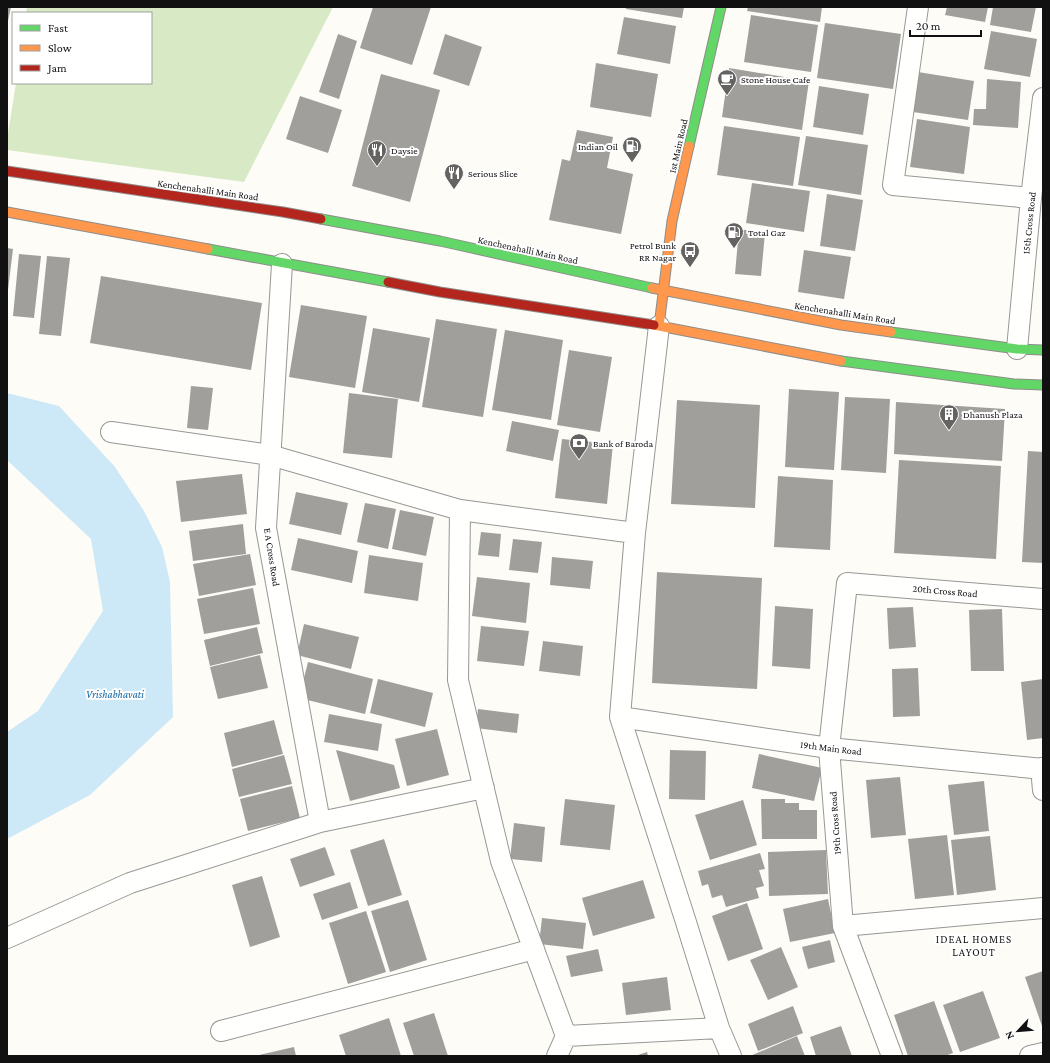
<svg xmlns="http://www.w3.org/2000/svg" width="1050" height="1063" viewBox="0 0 1050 1063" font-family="'Crimson Pro',serif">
	<rect width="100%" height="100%" fill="#fdfcf7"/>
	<!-- forest -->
	<path fill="#d8eac5" d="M27,7H333L244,182L7,150V140L16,83H151V13H26Z"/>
	<!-- water -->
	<path fill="#cde8f7" d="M7,393L59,406L115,467L144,511L162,547L170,582L173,717L90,795L7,839V732L38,711L103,611L91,539L7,460Z"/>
	<!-- building -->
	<path fill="#a19f9c" d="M7,7H11L8,21H7Z
		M373,7H431L412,65L360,48Z
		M626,7H684L682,18L626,9Z
		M748,7H822L820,22L747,11Z
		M947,7H988L985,22L945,15Z
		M993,7H1036L1031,32L990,25Z
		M751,15L818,25L811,72L744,62Z
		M624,17L676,26L670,64L617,54Z
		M825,23L901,34L893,89L817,78Z
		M991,31L1037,39L1030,77L984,69Z
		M338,34L357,41L339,99L319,92Z
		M445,34L482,47L469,86L433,74Z
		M596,63L658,74L651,117L590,107Z
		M729,68L809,81L802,130L722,117Z
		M918,72L974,81L968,120L913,112Z
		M381,74L440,90L410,202L352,186Z
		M987,79L1021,82L1018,128L973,125L974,109H986Z
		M819,86L869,94L863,135L813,127Z
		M300,96L342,110L328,153L286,139Z
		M917,119L970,127L964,174L910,167Z
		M724,126L800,137L793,186L717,175Z
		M577,130L613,137L607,168L633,174L621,234L549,220L562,159L570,161Z
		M806,136L868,145L861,195L798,185Z
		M752,183L810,191L804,232L746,223Z
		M827,194L863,200L855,251L820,246Z
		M739,229L765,233L761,276L735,274Z
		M7,248L13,249L8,290H7Z
		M804,250L851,257L844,299L798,292Z
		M19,254L41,256L34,318L13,316Z
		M47,256L70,258L61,336L39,334Z
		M101,276L262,303L251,370L90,343Z
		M301,305L367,316L355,388L289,377Z
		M436,319L497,329L483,417L422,407Z
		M373,328L430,338L419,402L362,392Z
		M505,330L563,340L551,420L492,410Z
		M569,350L612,357L600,432L557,425Z
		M191,386L213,388L208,430L187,428Z
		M789,389L839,392L834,470L785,467Z
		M349,393L398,399L392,458L343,453Z
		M845,397L890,399L886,473L841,470Z
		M677,400L760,405L755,508L671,504Z
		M896,402L1005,409L1002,461L894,454Z
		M512,421L559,430L553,461L506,451Z
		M562,439L613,444L607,504L555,498Z
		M1028,451L1043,452V563L1022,562Z
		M899,460L1001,466L996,559L894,553Z
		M242,474L247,514L181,522L176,481Z
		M778,476L833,480L830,550L774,547Z
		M296,492L348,503L341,535L289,524Z
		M365,503L396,509L388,549L357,542Z
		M400,510L434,517L426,556L392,549Z
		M243,524L246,554L193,561L189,531Z
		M481,532L501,534L499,557L478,555Z
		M298,538L358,551L352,583L291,570Z
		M513,539L542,542L538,573L509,570Z
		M250,554L256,585L199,596L193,564Z
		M369,555L423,563L418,601L364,593Z
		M552,557L593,561L590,589L550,585Z
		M657,572L762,578L757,689L652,683Z
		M477,577L530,583L526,623L472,616Z
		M253,588L260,624L204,634L197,599Z
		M775,606L813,609L810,669L772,666Z
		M913,607L916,647L889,649L887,608Z
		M1002,609L1004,671H971L969,610Z
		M304,624L359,637L351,669L297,655Z
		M481,626L529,631L524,666L477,661Z
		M257,627L263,653L210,666L204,640Z
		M543,641L583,646L580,676L539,671Z
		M260,655L268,688L218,699L210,667Z
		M308,662L373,679L365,714L299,698Z
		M918,668L920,716L893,717L892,669Z
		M378,679L433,693L425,727L370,713Z
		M1043,679V738L1027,740L1021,682Z
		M478,709L519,714L517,733L476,728Z
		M329,714L382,724L378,751L324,742Z
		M274,720L283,754L232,767L224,733Z
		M437,729L449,775L407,786L395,739Z
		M336,750L394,765L400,788L350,801Z
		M670,750L706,751L705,800L669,799Z
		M759,754L822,768L814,801L752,788Z
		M284,755L292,784L239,797L232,769Z
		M900,777L906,835L871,838L866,780Z
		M984,781L989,831L954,835L948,785Z
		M292,786L300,818L248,831L240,799Z
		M565,799L615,805L610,850L560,845Z
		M761,799H785V803H799V810H817V839H762Z
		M743,800L757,845L710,860L695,815Z
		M514,823L545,827L542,862L510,859Z
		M947,835L954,895L915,899L908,839Z
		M990,836L996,890L957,895L951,840Z
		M384,839L402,895L368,906L350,850Z
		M325,847L335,875L300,887L290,859Z
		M826,850L828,894L769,896L768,852Z
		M760,853L765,869L759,870L764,886L756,888L759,898L726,907L722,895L712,898L708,884L702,886L698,871Z
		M262,876L280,937L250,947L232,885Z
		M643,880L655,918L593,936L582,898Z
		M350,882L358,908L322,920L313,894Z
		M828,899L835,933L790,942L783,909Z
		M408,900L427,960L390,972L371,911Z
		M747,903L763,949L728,961L712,916Z
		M366,911L386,972L348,984L329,923Z
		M542,918L586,923L583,949L539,944Z
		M830,940L835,962L808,969L802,947Z
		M781,947L798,987L768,1000L750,960Z
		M598,949L603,971L571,977L566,956Z
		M1043,971V1029L1025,977Z
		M667,977L671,1010L626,1015L622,983Z
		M983,991L1000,1038L960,1052L943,1005Z
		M934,1001L953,1053L945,1056H908L894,1015Z
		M793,1006L803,1033L758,1051L748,1024Z
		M434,1013L448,1056H414L403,1023Z
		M389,1018L401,1056H346L339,1035Z
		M841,1026L852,1056H816L810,1037Z
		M797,1036L805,1056H750Z
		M294,1047L296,1056H260L259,1055Z
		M647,1052L648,1056H635Z"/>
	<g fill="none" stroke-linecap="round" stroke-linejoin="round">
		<!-- street casing -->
		<g stroke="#979795" stroke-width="22">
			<path id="street" d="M918,7L893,185L1031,198
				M282,264L266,528L320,822
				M659,326L635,533L620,717L685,919L719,1028L731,1056
				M1017,349L1031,198L1043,98
				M111,432L270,455L460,510
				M635,533L460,510L458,680L501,861L566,1036L719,1028
				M620,717L829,748L1043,769
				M1041,768L1043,790
				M843,926L1043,908
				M7,938L130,883L320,822L484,788
				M221,1031L534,949
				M557,1056L566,1036
				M892,1056L843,926L829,748L847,583L1043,599
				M1030,1056L1043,1053"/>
		</g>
		<!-- fast casing -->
		<g stroke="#8e8d8b" stroke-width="11">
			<path id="fast" d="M689,146L721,7
				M321,219L440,241L652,288
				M208,249L388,282
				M891,332L1017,349L1043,350
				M841,361L1014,384L1043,385"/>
		</g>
		<!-- slow casing -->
		<g stroke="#8e8d8b" stroke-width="11">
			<path id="slow" d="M7,212L208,249
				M652,288L841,325L891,332
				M654,325L841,361
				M659,326L672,221L689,146"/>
		</g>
		<!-- jam casing -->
		<g stroke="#8e8d8b" stroke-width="11">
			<path id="jam" d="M7,171L283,212L321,219
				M388,282L440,292L654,325"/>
		</g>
		<!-- street -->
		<use href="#street" stroke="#fffffe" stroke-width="20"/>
		<!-- fast -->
		<use href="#fast" stroke="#63d668" stroke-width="9"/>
		<!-- slow -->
		<use href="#slow" stroke="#ff974d" stroke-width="9"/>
		<!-- jam -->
		<use href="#jam" stroke="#b3261e" stroke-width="9"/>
	</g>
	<!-- icons -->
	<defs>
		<g id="cafe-pin" transform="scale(1)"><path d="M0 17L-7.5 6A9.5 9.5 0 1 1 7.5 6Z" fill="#646362" stroke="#fff"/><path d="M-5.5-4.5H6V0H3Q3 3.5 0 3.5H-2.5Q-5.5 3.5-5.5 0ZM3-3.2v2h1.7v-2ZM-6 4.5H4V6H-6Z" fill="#fff"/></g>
		<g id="fuel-pin" transform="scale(1)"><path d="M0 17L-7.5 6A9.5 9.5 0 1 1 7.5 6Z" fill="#646362" stroke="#fff"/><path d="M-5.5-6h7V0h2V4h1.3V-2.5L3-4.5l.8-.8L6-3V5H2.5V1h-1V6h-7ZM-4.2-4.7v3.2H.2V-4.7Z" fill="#fff"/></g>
		<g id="restaurant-pin" transform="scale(1)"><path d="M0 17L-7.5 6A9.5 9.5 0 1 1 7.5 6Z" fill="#646362" stroke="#fff"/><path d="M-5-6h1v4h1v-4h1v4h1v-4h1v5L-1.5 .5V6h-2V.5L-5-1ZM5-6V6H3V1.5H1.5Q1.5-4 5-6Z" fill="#fff"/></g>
		<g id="bus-pin" transform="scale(1)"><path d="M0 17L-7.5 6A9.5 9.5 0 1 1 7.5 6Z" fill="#646362" stroke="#fff"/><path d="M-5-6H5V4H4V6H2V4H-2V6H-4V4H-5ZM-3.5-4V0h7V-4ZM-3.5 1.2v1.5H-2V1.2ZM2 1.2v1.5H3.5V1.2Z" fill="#fff"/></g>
		<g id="building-pin" transform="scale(1)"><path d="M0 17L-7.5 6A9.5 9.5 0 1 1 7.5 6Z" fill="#646362" stroke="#fff"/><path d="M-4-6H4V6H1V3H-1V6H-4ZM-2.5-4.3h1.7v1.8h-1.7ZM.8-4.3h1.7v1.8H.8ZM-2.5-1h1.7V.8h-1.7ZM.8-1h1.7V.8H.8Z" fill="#fff"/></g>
		<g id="bank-pin" transform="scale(1)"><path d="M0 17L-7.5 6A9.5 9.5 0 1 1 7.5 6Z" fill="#646362" stroke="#fff"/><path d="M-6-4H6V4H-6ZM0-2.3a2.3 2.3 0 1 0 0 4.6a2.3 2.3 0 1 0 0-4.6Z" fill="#fff"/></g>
	</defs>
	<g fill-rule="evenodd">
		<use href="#cafe-pin" x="727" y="79"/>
		<use href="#fuel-pin" x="632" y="146"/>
		<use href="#restaurant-pin" x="377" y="150"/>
		<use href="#restaurant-pin" x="454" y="173"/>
		<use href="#fuel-pin" x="734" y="232"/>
		<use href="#bus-pin" x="690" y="251"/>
		<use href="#building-pin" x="949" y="414"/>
		<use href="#bank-pin" x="579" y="443"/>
	</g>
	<g text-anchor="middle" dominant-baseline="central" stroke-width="4" stroke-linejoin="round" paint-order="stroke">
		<!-- poi labels -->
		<g font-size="10" fill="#111" stroke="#fff" text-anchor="start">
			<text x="741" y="79">Stone House Cafe</text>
			<text x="618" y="146" text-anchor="end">Indian Oil</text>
			<text x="391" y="150">Daysie</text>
			<text x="468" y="173">Serious Slice</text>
			<text x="748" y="232">Total Gaz</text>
			<text x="676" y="245" text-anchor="end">Petrol Bunk<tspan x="676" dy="12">RR Nagar</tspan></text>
			<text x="963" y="414">Dhanush Plaza</text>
			<text x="593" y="443">Bank of Baroda</text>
		</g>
		<!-- street labels -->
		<g font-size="10" fill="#111" stroke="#fff">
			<text transform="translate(678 146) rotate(-77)">1st Main Road</text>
			<text transform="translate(208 190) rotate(8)">Kenchenahalli Main Road</text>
			<text transform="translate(1029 223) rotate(-84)">15th Cross Road</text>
			<text transform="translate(528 250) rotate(12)">Kenchenahalli Main Road</text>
			<text transform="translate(845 313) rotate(9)">Kenchenahalli Main Road</text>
			<text transform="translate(272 557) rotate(81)">E A Cross Road</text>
			<text transform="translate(945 591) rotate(5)">20th Cross Road</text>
			<text transform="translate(831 748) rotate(7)">19th Main Road</text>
			<text transform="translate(835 823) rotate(-94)">19th Cross Road</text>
		</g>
		<!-- water labels -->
		<g font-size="11" font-style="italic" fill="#1768a6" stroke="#fff">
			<text x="115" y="694">Vrishabhavati</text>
		</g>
		<!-- neighbourhood labels -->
		<g font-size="11" letter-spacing="1" fill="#111" stroke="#fff">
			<text x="974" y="939">IDEAL HOMES<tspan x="974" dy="13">LAYOUT</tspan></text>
		</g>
	</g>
	<!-- border -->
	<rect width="1050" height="1063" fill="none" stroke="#111111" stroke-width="16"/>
	<!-- legend -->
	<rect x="12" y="12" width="140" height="72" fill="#ffffff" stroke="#a0a0a0"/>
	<rect x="20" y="25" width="20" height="6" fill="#63d668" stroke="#a0a0a0"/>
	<text x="48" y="32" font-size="12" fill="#111111">Fast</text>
	<rect x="20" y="45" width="20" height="6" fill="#ff974d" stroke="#a0a0a0"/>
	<text x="48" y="52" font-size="12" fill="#111111">Slow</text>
	<rect x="20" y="65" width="20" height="6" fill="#b3261e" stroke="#a0a0a0"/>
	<text x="48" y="72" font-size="12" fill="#111111">Jam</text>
	<!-- north arrow -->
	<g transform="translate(1018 1031) rotate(244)" stroke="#ffffff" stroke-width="3" paint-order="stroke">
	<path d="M0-3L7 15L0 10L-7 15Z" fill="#111111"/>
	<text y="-6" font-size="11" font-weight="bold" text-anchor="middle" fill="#111111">N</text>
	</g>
	<!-- scale -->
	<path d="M910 30v6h71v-6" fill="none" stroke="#111111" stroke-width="2"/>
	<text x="916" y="30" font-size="12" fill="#111111" stroke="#ffffff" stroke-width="3" paint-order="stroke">20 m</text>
</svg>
